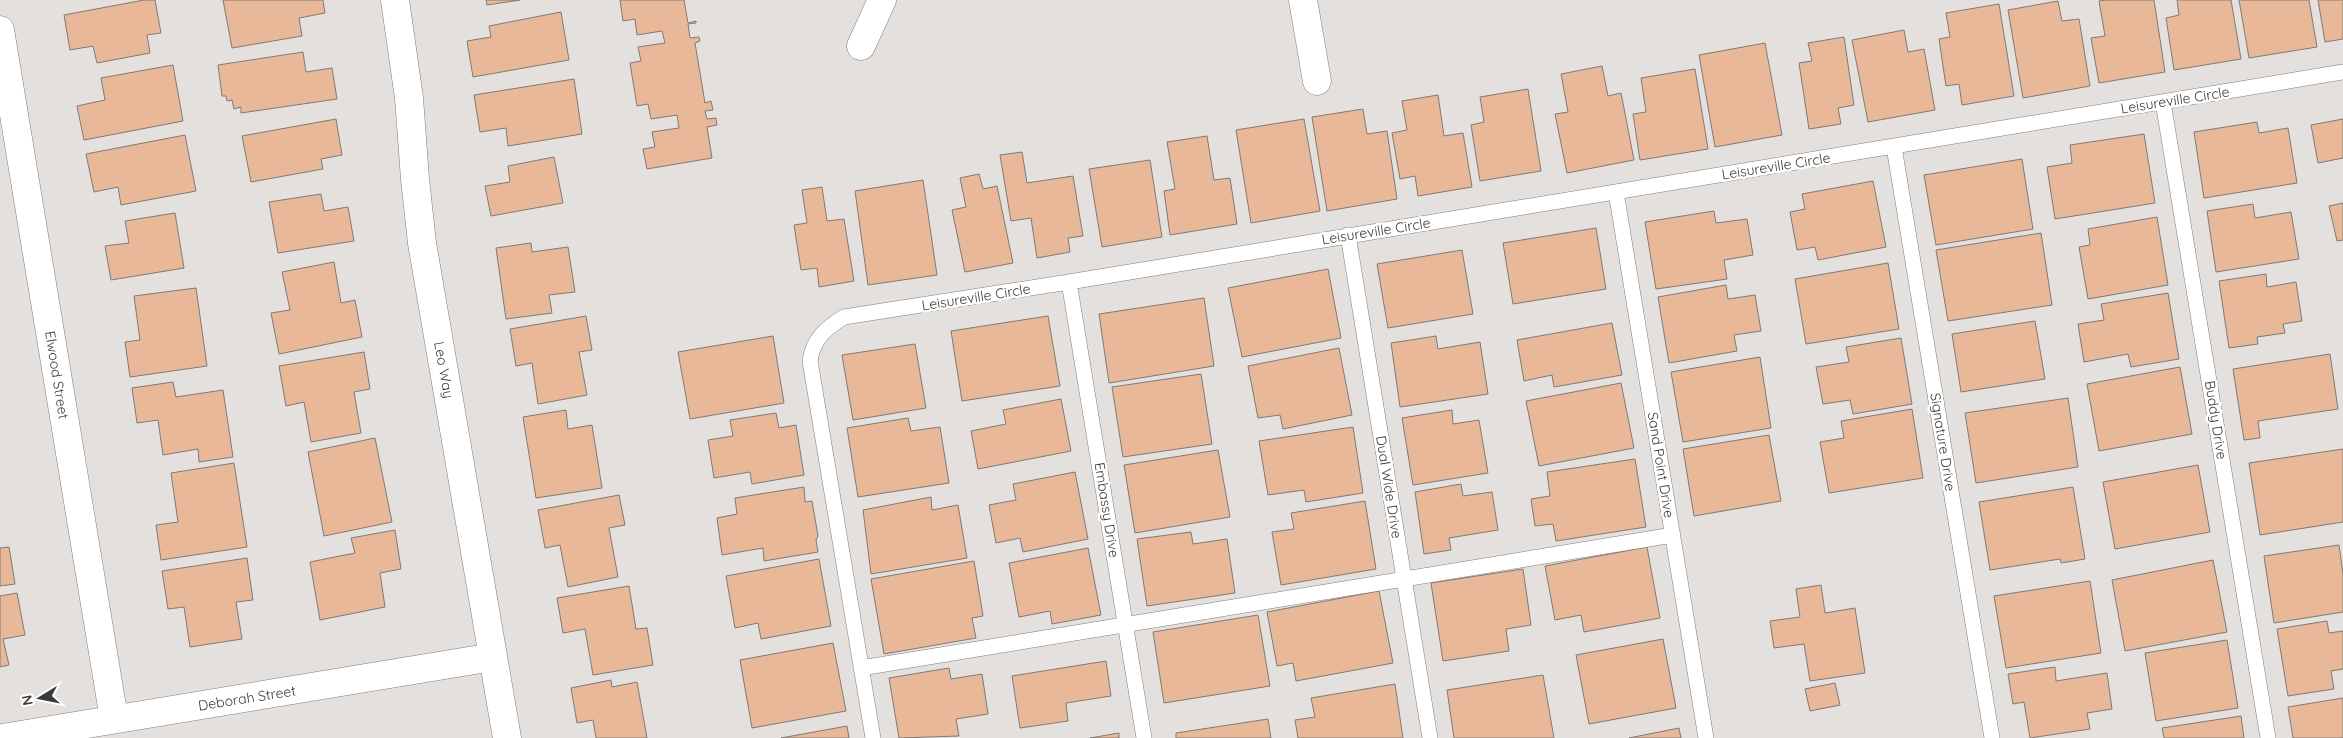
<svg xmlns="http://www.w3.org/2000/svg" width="2343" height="738" viewBox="0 0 2343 738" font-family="Quicksand,sans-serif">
	<rect width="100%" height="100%" fill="#e4e0dd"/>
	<!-- building -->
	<path fill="#e8b898" stroke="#7e7a78" d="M144,0H155L161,33L147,35L150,53L97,63L93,46L70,50L64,15Z
		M223,0H323L325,13L299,18L302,36L232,48Z
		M486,0H520L487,5Z
		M620,0H684L688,23L696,21V23L688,24L690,38L699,37L700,41L695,43L705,103L711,101L713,110L705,111L707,119L716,118L717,125L707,127L712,158L647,169L643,149L655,147L652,132L679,128L677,115L651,119L648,104L637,106L630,63L641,61L638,47L665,43L662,31L637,35L635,19L623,21Z
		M2106,0H2154L2165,72L2099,83L2091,38L2105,36L2099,1Z
		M2177,0H2231L2241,59L2174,70L2166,18L2179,15Z
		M2239,0H2309L2317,47L2249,58Z
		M2318,0H2343V39L2325,42Z
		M2058,1L2062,21L2079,19L2090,86L2023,98L2008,10Z
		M1999,4L2014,96L1962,105L1959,84L1946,86L1939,39L1950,37L1946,13Z
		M561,12L569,60L473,77L467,41L491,37L489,26Z
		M1904,30L1908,52L1924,49L1935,110L1868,122L1852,40Z
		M1844,37L1854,105L1838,108L1841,124L1809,129L1799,63L1812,61L1808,43Z
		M1765,43L1782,135L1715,147L1699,55Z
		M303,52L306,72L332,68L337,99L241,113V107L234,109L232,100L227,101L226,96H222L218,65Z
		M173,65L183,121L84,140L77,106L105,100L101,78Z
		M1602,66L1608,96L1621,93L1634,160L1567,173L1555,114L1568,112L1561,74Z
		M1695,69L1708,149L1640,160L1633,114L1646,112L1641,78Z
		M574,79L582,134L508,146L506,128L480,132L474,95Z
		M1528,89L1541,171L1480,181L1471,125L1484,122L1480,97Z
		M1438,95L1444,136L1463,133L1472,187L1418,196L1415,176L1400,179L1392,133L1407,130L1402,101Z
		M1363,109L1367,134L1387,131L1397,199L1327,211L1312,117Z
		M336,119L342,155L321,159L323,169L251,182L242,136Z
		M1304,119L1320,211L1251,223L1236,130Z
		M2343,119V158L2318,163L2311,125Z
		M2257,122L2259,133L2288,128L2297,183L2204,198L2194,132Z
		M2144,134L2155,203L2055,219L2047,167L2072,163L2070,145Z
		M185,135L196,191L121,205L118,187L94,192L86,154Z
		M1207,136L1214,180L1230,178L1237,224L1170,235L1164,191L1175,189L1167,142Z
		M1022,152L1027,183L1073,176L1083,236L1068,238L1070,252L1037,258L1031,218L1011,221L1000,155Z
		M554,157L563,203L491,216L485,186L510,182L508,166Z
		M2022,159L2033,229L1936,245L1924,175Z
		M1150,160L1162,237L1102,247L1089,169Z
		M979,174L983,189L997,186L1013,263L965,272L952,210L966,207L960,178Z
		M923,180L937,275L868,285L855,191Z
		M1873,181L1886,247L1818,260L1815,247L1797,250L1790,212L1805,209L1802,194Z
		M822,187L827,221L844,219L854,281L819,287L817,268L801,270L794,225L807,223L802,190Z
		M321,194L324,211L348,207L354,241L278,253L269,202Z
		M2343,203V240L2337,241L2329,206Z
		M2253,204L2255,218L2291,212L2299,259L2216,272L2207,211Z
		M1714,211L1716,223L1747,219L1753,255L1724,260L1727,279L1656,289L1645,222Z
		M175,213L184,268L111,280L105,246L129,243L125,221Z
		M2157,217L2168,285L2088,299L2079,247L2090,245L2088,229Z
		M1596,228L1606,289L1513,304L1503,243Z
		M2041,233L2052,305L1948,321L1936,250Z
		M531,243L532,252L568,247L575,292L549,295L552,313L506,319L496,248Z
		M1462,250L1473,314L1388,328L1377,264Z
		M334,262L341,303L355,300L362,337L279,354L271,313L290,310L282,272Z
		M1888,263L1899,329L1806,344L1795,279Z
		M1328,269L1341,338L1242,357L1228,288Z
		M2266,274L2267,287L2296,282L2302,321L2283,324L2285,333L2257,337L2258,344L2229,348L2219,281Z
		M1726,285L1728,299L1755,295L1761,331L1734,335L1737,351L1669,363L1658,297Z
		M196,288L207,366L130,377L125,342L140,340L134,296Z
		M2168,293L2179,359L2131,367L2128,354L2084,362L2078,324L2104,320L2101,304Z
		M1204,298L1214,366L1109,383L1099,314Z
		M586,316L592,350L579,352L587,395L538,404L532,363L516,366L510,329Z
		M1048,316L1060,386L962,401L951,331Z
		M2035,321L2045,379L1961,392L1952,334Z
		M1612,323L1622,375L1554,387L1552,375L1524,381L1517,340Z
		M773,336L784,403L690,419L678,352Z
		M1436,336L1438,349L1480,342L1488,394L1400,407L1391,343Z
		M1901,338L1912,404L1853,414L1850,400L1823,404L1816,367L1849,362L1846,347Z
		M915,344L926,408L853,420L842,355Z
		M1339,348L1352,415L1283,429L1280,415L1258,418L1248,366Z
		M364,352L370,389L354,392L361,433L311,442L304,402L286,406L279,366Z
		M2330,354L2338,409L2258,421L2260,438L2244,440L2233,369Z
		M1760,357L1771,428L1683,442L1671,372Z
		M2180,367L2192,434L2099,451L2087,384Z
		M1201,374L1212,444L1123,457L1112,387Z
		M173,382L176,397L223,390L233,457L199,462L198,449L163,455L158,420L137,423L132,388Z
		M1621,383L1634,448L1539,466L1526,401Z
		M2068,398L2078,467L1976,483L1965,413Z
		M1061,399L1071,451L978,469L971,431L1006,424L1003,410Z
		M1912,409L1923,478L1829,493L1820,442L1844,438L1841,421Z
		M566,410L568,429L592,425L602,488L536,498L523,417Z
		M1452,410L1453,424L1479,420L1488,473L1413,485L1402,418Z
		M776,413L779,428L796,425L804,475L752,484L750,472L714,478L708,440L733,436L730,420Z
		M908,418L911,431L940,427L949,483L858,497L847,428Z
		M1353,427L1363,493L1306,502L1304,490L1268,495L1259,441Z
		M1769,435L1781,501L1694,516L1683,449Z
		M375,438L392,522L324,536L308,452Z
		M2343,449V522L2260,535L2249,463Z
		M1218,450L1230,517L1135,533L1124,465Z
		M1635,459L1646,527L1556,541L1553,524L1535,526L1531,499L1550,496L1547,472Z
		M234,463L247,547L161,560L156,525L178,522L171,473Z
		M2198,465L2210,532L2115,549L2103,482Z
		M1075,472L1088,539L1023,552L1020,538L996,543L989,505L1016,500L1013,484Z
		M1461,484L1463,496L1492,492L1498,530L1449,538L1451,550L1424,554L1415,492Z
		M804,487L805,502L812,501L818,536L816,540L818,552L764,561L763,548L722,555L717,518L737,514L735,498Z
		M2073,487L2085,559L2061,563L2060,559L1990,570L1979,502Z
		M619,495L625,525L609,528L618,577L568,587L560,545L545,548L538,510Z
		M931,497L932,510L958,505L967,558L871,574L863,510Z
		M1365,501L1376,569L1281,585L1272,532L1294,529L1291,513Z
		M395,530L401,569L380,573L385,607L320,620L310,562L355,553L351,538Z
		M1191,532L1193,544L1227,539L1235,593L1147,606L1137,539Z
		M2339,545L2343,573V612L2274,623L2264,556Z
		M9,547L15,584L0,586V548Z
		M1647,547L1660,618L1584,632L1581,615L1555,620L1545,566Z
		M1088,548L1101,615L1052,624L1050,611L1019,617L1009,563Z
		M247,558L253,600L236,602L242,639L190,647L184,607L168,609L162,571Z
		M819,559L831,626L761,639L758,623L735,628L726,576Z
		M2213,560L2227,632L2125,651L2112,580Z
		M974,561L983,616L972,618L976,638L884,654L871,579Z
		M1523,569L1531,625L1506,629L1509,651L1443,661L1431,583Z
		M2090,581L2101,653L2006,668L1994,596Z
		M1821,585L1825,613L1855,608L1865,673L1810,681L1804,644L1774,648L1770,621L1800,617L1796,589Z
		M629,586L636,629L647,628L653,665L593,675L585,629L563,633L557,598Z
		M1379,591L1393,663L1296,681L1293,663L1277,666L1267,612Z
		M17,593L25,635L3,639L9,665L0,667V596Z
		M1258,615L1270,686L1164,703L1153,632Z
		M2327,621L2329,633L2343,631V669L2331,671L2334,689L2288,696L2277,629Z
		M1663,639L1676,708L1589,724L1576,655Z
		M2227,640L2238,708L2156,721L2145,653Z
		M833,643L846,711L752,728L740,660Z
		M1106,661L1111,696L1066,703L1068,721L1020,728L1012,676Z
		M2055,667L2056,681L2107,673L2112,709L2087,713L2090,729L2030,738L2024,702L2013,704L2008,674Z
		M949,668L951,679L982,674L988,714L956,719L959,736L899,738L889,678Z
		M1543,675L1554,738H1454L1447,690Z
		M611,680L612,687L637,682L647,738H596L593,720L577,723L571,688Z
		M1835,683L1840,705L1810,711L1805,689Z
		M1395,684L1403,738H1298L1295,720L1315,717L1311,698Z
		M2343,698V738H2293L2288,707Z
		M2241,716L2244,738H2164L2162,728Z
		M1268,719L1271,738H1176V733Z
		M847,726L849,738H781Z
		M1679,728L1681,738H1629Z
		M1119,733V738H1090Z"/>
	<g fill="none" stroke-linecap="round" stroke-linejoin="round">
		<!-- lane casing -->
		<g stroke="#807d7a" stroke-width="16">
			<path id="lane" d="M2163,102L2268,738
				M1894,147L1992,738
				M1616,192L1706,738
				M1348,235L1430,738
				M1069,282L1144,738
				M861,668L1673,535
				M873,738L810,361C813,339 826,328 844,317L1069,282L2343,72"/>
		</g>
		<!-- street casing -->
		<g stroke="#807d7a" stroke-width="29">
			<path id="street" d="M395,0L409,98L415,179L422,243L507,738
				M1303,0L1317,81
				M0,30L114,719
				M861,46L882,0
				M2,738L493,657"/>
		</g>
		<!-- lane -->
		<use href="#lane" stroke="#fff" stroke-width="15"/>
		<!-- street -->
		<use href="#street" stroke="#fff" stroke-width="28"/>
	</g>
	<g text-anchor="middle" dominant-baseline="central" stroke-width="5" stroke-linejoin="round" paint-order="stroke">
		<!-- street labels -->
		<g font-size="14" fill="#3b3a38" stroke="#fff">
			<text transform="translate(2175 100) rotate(-9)">Leisureville Circle</text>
			<text transform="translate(1776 166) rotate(-9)">Leisureville Circle</text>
			<text transform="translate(1376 231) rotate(-9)">Leisureville Circle</text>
			<text transform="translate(976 297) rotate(-9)">Leisureville Circle</text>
			<text transform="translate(444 370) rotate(80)">Leo Way</text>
			<text transform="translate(57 375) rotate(81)">Elwood Street</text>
			<text transform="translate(2216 420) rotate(81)">Buddy Drive</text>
			<text transform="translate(1943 442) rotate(81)">Signature Drive</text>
			<text transform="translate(1661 465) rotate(81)">Sand Point Drive</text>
			<text transform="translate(1389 487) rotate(81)">Dual Wide Drive</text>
			<text transform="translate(1107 510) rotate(81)">Embassy Drive</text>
			<text transform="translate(247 698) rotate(-9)">Deborah Street</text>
		</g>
	</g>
	<!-- north arrow -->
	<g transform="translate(40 698) rotate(260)" stroke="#ffffff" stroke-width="4" paint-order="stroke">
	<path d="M0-4L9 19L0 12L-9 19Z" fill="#3b3a38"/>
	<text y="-8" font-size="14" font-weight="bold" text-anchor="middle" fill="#3b3a38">N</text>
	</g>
</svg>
